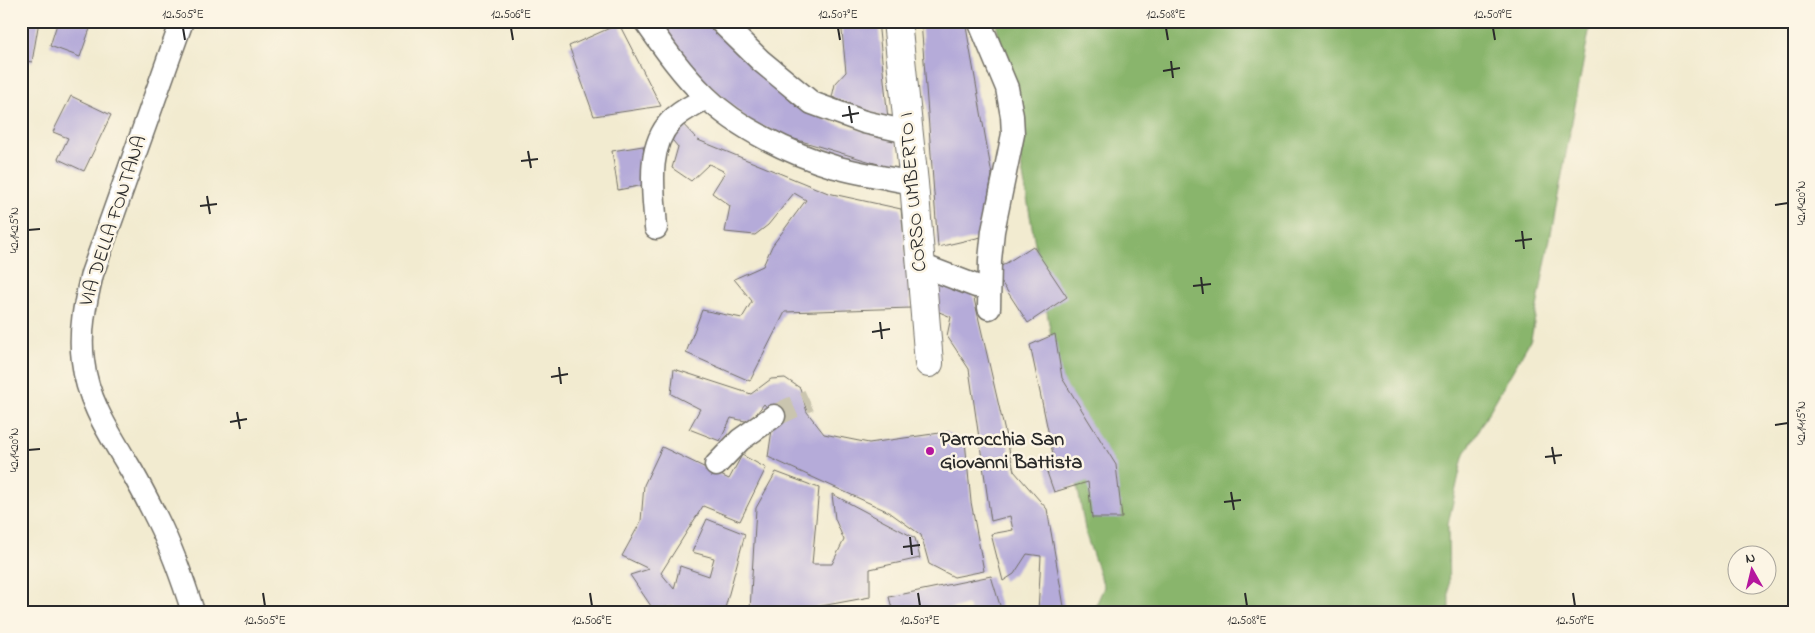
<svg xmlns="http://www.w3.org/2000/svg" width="1815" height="633" viewBox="0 0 1815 633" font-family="'Indie Flower',sans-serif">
	<rect width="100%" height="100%" fill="#fcf5e5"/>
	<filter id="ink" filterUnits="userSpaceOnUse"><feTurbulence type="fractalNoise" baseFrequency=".02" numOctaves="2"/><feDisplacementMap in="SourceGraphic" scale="10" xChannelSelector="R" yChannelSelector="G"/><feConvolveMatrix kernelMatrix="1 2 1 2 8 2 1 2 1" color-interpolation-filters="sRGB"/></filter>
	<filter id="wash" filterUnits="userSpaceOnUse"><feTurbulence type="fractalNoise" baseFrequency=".0096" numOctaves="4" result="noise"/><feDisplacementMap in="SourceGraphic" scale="20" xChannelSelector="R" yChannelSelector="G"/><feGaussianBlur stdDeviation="1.12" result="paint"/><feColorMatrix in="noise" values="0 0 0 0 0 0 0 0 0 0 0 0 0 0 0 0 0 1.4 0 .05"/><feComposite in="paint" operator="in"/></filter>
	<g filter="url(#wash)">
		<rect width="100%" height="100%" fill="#f2ebd0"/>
		<!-- forest -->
		<path fill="#89b56c" stroke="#5a704c" d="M996,21H1591L1531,339L1463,457L1448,524L1449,612H1093L1104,587L1086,535Z"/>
		<g id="blocks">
			<!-- building -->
			<path fill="#b5abd9" d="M21,21H39L32,62L21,60Z
				M58,21H88L92,23L80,57L50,46Z
				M658,21H704L797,107L836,124L896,139L898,170L791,138L749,121L693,70Z
				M841,21H878L888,119L832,97L835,84L846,72Z
				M921,21H965L992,175L981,237L938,247Z
				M619,24L661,106L594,116L569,46Z
				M71,96L111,115L84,171L58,159L68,138L53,132Z
				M678,119L698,140L828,193L901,209L911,308L785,312L750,381L686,353L702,310L742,318L752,301L734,279L763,266L772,246L806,200L794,193L768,225L755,235L725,232L730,206L712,193L725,172L709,164L691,181L672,168L678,147L668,135Z
				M643,146L649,184L618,190L612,151Z
				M1033,246L1067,297L1028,323L994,271Z
				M935,276L972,290L1014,471L1047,509L1065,612H1038L1041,556L1027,554L1014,574L1003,581L991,534L1013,530L1010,516L991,521L969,369L947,336L951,317L937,311Z
				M1055,334L1062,378L1116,465L1122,518H1092L1088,482L1054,492L1042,458L1053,454L1030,345Z
				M674,369L751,394L771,379L785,378L800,388L807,412L824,434L869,443L947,432L965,441L971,502L984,571L954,577L929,564L921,535L889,512L768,457L774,416L764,404L750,422L731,418L720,441L689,429L700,409L671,394Z
				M662,447L729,479L742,455L766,468L740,521L703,506L661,573L674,589L680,566L709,576L714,558L692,552L707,519L745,534L724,612H673L674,606L653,609L630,575L649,569L622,556L641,521L644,485Z
				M776,472L819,488L812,564H832L844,540L835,519L832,494L915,538L920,558L870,569V597L789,612H758L750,610L756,508Z
				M991,576L1002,612H970L968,605L935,612H893L889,597Z"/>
		</g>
	</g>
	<g filter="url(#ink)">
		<use href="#blocks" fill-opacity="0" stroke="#716e65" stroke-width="1"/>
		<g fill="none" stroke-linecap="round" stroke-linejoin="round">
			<!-- street-tunnel -->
			<path stroke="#cac5af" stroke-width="22" stroke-dasharray="22 11" stroke-linecap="butt" d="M774,416L809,400"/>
			<!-- street casing -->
			<g stroke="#716e65" stroke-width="25">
				<path id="street" d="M182,21L92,274C85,303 79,332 83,361C87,400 109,433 128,465C139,483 148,501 157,519C172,549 183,580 193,612
					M645,21C664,48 682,74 705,96C737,128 791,154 835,167C861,174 888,178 914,183
					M720,21L761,61L812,103L864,122L908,132
					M979,21L1007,88L1012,116L1013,134L993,231L990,260L989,308
					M656,228C654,194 645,149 671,121C680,111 694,105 706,98
					M921,265L976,286L989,287
					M716,465L740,440L774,416"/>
			</g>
			<!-- secondary casing -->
			<g stroke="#716e65" stroke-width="30">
				<path id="secondary" d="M897,21L914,183L929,363"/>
			</g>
			<!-- street -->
			<use href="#street" stroke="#fff" stroke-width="22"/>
			<!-- secondary -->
			<use href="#secondary" stroke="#fff" stroke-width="28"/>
		</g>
	</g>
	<!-- ticks -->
	<path fill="none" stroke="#2b2b2b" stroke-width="2" d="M183,28L185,40M511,28L513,40M838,28L840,40M1166,28L1168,40M1493,28L1495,40M1171,61L1173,78M1163,71L1180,68M849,106L852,123M842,116L859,113M528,151L531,168M521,161L538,159M207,196L210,214M1775,205L1788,203M200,206L217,204M28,230L40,229M1522,231L1524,249M1515,241L1532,239M1201,277L1203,294M1193,286L1211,284M880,322L882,339M872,332L890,329M559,367L561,384M551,377L568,374M237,412L240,429M230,422L247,419M1775,425L1788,423M1552,447L1555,464M28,450L40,449M1545,457L1562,455M1231,492L1234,510M1224,502L1241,500M910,537L912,555M903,547L920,545M263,593L265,606M590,593L592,606M918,593L920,606M1245,593L1247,606M1573,593L1575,606"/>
	<!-- markers -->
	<circle fill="#b5179e" stroke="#fcf5e5" stroke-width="2" cx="930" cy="451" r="5"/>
	<g text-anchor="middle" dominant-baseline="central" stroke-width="5" stroke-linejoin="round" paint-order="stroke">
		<!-- street labels -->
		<g font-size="20" fill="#2b2b2b" stroke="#fcf5e5">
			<text transform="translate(914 192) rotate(-95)">CORSO UMBERTO I</text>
			<text transform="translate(114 221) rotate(-72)">VIA DELLA FONTANA</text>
		</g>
		<!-- poi labels -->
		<g font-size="20" font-weight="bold" fill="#2b2b2b" stroke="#fcf5e5" text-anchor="start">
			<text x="940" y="440">Parrocchia San<tspan x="940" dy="23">Giovanni Battista</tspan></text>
		</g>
	</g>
	<!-- margin -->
	<rect width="1815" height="633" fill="none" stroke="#fcf5e5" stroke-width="55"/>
	<!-- north arrow -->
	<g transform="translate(1752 570) rotate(352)"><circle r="24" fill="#fcf5e5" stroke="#a8a49b"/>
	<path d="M0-4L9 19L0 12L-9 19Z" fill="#b5179e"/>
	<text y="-8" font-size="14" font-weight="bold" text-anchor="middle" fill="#2b2b2b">N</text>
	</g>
	<rect x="28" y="28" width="1760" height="578" fill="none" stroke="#2b2b2b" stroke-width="2"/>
	<g font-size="12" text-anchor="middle" fill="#2b2b2b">
		<text x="183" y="18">12.505°E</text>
		<text x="511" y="18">12.506°E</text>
		<text x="838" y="18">12.507°E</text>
		<text x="1166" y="18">12.508°E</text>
		<text x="1493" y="18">12.509°E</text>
		<text transform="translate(1801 203) rotate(-90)" y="4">42.1420°N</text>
		<text transform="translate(14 230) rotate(-90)" y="4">42.1425°N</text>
		<text transform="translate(1801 423) rotate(-90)" y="4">42.1415°N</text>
		<text transform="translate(14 450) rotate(-90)" y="4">42.1420°N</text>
		<text x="265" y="624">12.505°E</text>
		<text x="592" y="624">12.506°E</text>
		<text x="920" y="624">12.507°E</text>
		<text x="1247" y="624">12.508°E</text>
		<text x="1575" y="624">12.509°E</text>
	</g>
</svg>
